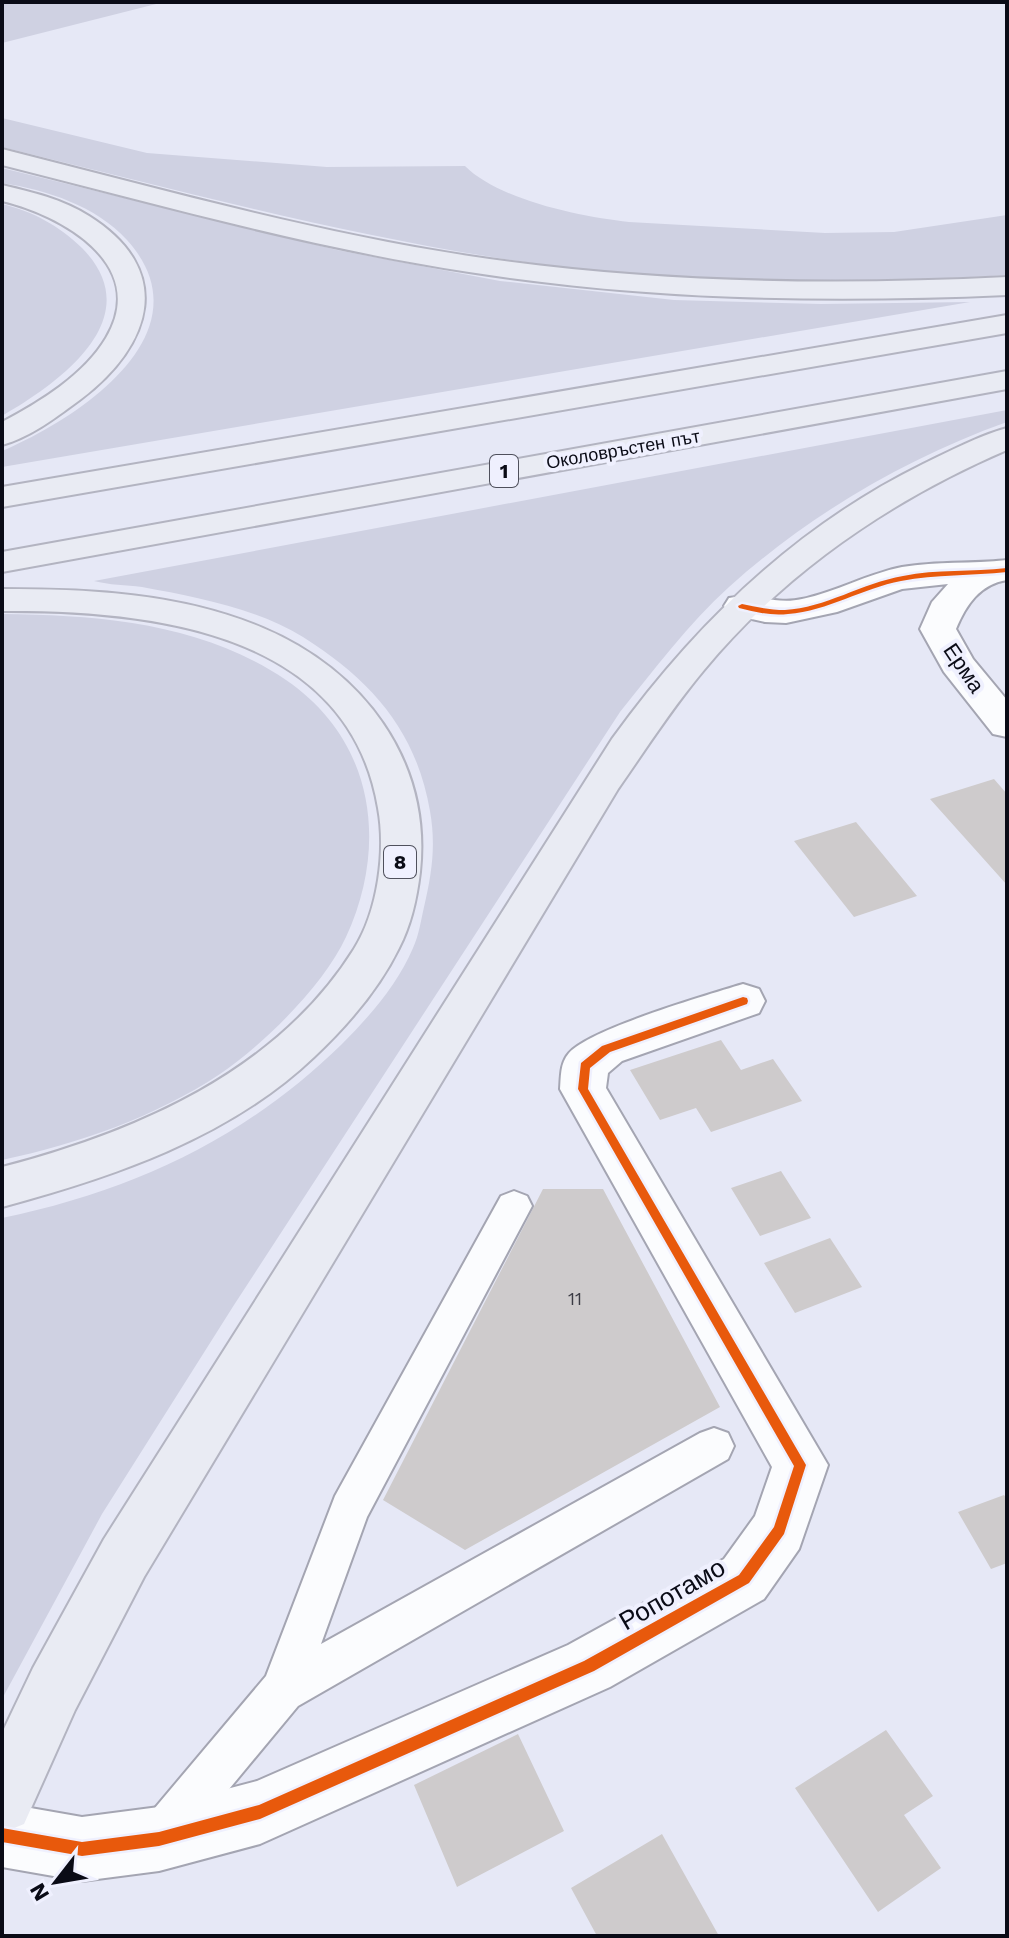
<svg xmlns="http://www.w3.org/2000/svg" width="1009" height="1938" viewBox="0 0 1009 1938" font-family="'Work Sans',sans-serif">
	<rect width="100%" height="100%" fill="#e6e8f6"/>
	<!-- green -->
	<path fill="#cfd1e2" d="M2,2H164L2,43Z
		M2,118L147,153L327,167L465,166C499,200 581,217 629,222L825,233L894,232L1007,215V275C882,282 756,286 631,275C418,255 209,198 2,147Z
		M2,168L337,250L500,281L674,300L821,304L970,302L2,467V451C79,418 210,332 127,240C96,206 47,190 2,183Z
		M2,204C34,212 58,225 82,248C151,318 59,383 2,416Z
		M1007,410V422C906,458 809,515 729,587C688,624 654,670 620,712L234,1305L102,1514L2,1699V1218C133,1191 246,1138 342,1044C369,1017 398,984 413,948C419,935 421,920 424,907C432,873 436,845 430,811C416,730 371,680 303,637C255,608 196,597 142,587C126,585 109,585 94,581Z
		M2,614C100,615 202,623 286,680C374,740 389,844 346,937C324,985 263,1045 220,1074C155,1117 78,1144 2,1160Z"/>
	<!-- building -->
	<path fill="#cecbcc" d="M994,779L1007,794V885L930,799Z
		M856,822L917,896L854,917L794,841Z
		M721,1040L741,1070L773,1059L802,1101L711,1132L696,1108L660,1120L630,1070Z
		M781,1171L811,1218L760,1236L731,1188Z
		M543,1189H603L720,1407L465,1550L383,1500Z
		M830,1238L862,1287L795,1313L764,1263Z
		M1004,1495L1007,1499V1563L991,1569L958,1512Z
		M886,1730L933,1796L904,1815L941,1868L878,1912L795,1788Z
		M518,1734L564,1831L457,1887L414,1785Z
		M662,1834L719,1936H597L571,1888Z"/>
	<g fill="none" stroke-linecap="round" stroke-linejoin="round">
		<!-- lane casing -->
		<g stroke="#a4a5b2" stroke-width="4">
			<path id="lane" d="M514,1191L527,1196L532,1206L367,1517L321,1644L700,1433L714,1428L728,1433L734,1446L728,1459L298,1706L181,1847L165,1854L149,1847L142,1831L149,1815L266,1676L335,1496L501,1196Z"/>
		</g>
		<!-- street casing -->
		<g stroke="#a4a5b2" stroke-width="4">
			<path id="street" d="M1007,560V580C980,584 966,605 956,629L973,659L1007,700V737L993,734L944,672L920,629L932,602L948,584L902,589L837,612L786,623L765,622L729,614L724,606L729,598C753,593 777,605 802,599C836,592 867,574 902,567C937,561 972,564 1007,560Z
				M743,984L759,989L765,1001L759,1013L622,1061L608,1073L606,1088L828,1465L799,1549L764,1599L610,1687L260,1844L159,1871L82,1881L2,1867V1803L82,1817L159,1807L257,1781L568,1645L724,1559L755,1516L772,1467L560,1089C561,1077 560,1063 569,1053C590,1029 707,995 743,984Z"/>
		</g>
		<!-- highway casing -->
		<g stroke="#b3b4c1" stroke-width="4">
			<path id="highway" d="M2,149C157,188 311,232 469,256C647,283 827,286 1007,277V295C827,303 647,300 469,272C311,248 157,204 2,165Z
				M2,185C32,192 62,199 89,216C175,270 153,344 81,399C58,416 31,437 2,445V422C40,402 84,375 106,338C150,264 61,215 2,201Z
				M1007,315V333L2,507V487Z
				M1007,371V389L2,572V552Z
				M1007,428V450C891,500 785,572 704,670C672,708 646,749 618,789L144,1577L75,1710L24,1824L2,1833V1733L33,1668L104,1539L612,739C695,624 795,527 923,464C950,451 978,436 1007,428Z
				M2,589C90,589 181,593 263,628C363,670 432,761 420,872C417,898 411,925 399,948C379,989 347,1026 314,1057C229,1138 113,1177 2,1207V1167C136,1132 277,1072 354,949C378,911 386,851 378,808C348,630 148,610 2,611Z"/>
		</g>
		<!-- lane -->
		<use href="#lane" fill="#fbfcfe" fill-rule="evenodd"/>
		<!-- street -->
		<use href="#street" fill="#fbfcfe" fill-rule="evenodd"/>
		<!-- highway -->
		<use href="#highway" fill="#e9ebf3" fill-rule="evenodd"/>
		<!-- cycleway casing -->
		<g stroke="#eff0fe" stroke-width="5">
			<path id="cycleway" d="M1007,568V572C972,576 936,574 901,581C863,588 828,611 788,614C771,616 755,612 739,608L738,606L742,604C756,607 770,610 785,610C825,608 862,583 903,576C937,569 972,572 1007,568Z
				M743,997L747,998L748,1001L747,1004L610,1052L590,1068L588,1089L806,1465L784,1534L749,1583L594,1671L260,1819L159,1846L82,1856L2,1842V1828L82,1842L159,1832L259,1805L584,1661L739,1575L774,1527L794,1466L578,1089L581,1063L602,1046Z"/>
		</g>
		<!-- cycleway -->
		<use href="#cycleway" fill="#e8590c" fill-rule="evenodd"/>
	</g>
	<g text-anchor="middle" dominant-baseline="central" stroke-width="8" stroke-linejoin="round" paint-order="stroke">
		<!-- far-street labels -->
		<g font-size="18" fill="#0a0b16" stroke="#eff0fe">
			<text transform="translate(623 449) rotate(-10)">Околовръстен път</text>
		</g>
		<!-- number labels -->
		<g font-size="18" fill="#3b3b44">
			<text x="575" y="1298">11</text>
		</g>
		<!-- shield labels -->
		<g fill="#eff0fe" stroke="#4f505c" stroke-width="2">
			<rect x="490" y="455" width="28" height="32" rx="6"/>
			<rect x="384" y="846" width="32" height="32" rx="6"/>
		</g>
		<g font-size="20" font-weight="bold" fill="#0a0b16">
			<text x="504" y="471">1</text>
			<text x="400" y="862">8</text>
		</g>
		<!-- street labels -->
		<g font-size="22" fill="#0a0b16" stroke="#eff0fe">
			<text transform="translate(964 668) rotate(56)">Ерма</text>
		</g>
		<!-- near-street labels -->
		<g font-size="26" fill="#0a0b16" stroke="#eff0fe">
			<text transform="translate(672 1594) rotate(-30)">Ропотамо</text>
		</g>
	</g>
	<!-- border -->
	<rect width="1009" height="1938" fill="none" stroke="#0a0b16" stroke-width="8"/>
	<!-- north arrow -->
	<g transform="translate(56 1882) rotate(239)" stroke="#eff0fe" stroke-width="6" paint-order="stroke">
	<path d="M0-6L14 30L0 20L-14 30Z" fill="#0a0b16"/>
	<text y="-12" font-size="22" font-weight="bold" text-anchor="middle" fill="#0a0b16">N</text>
	</g>
</svg>
